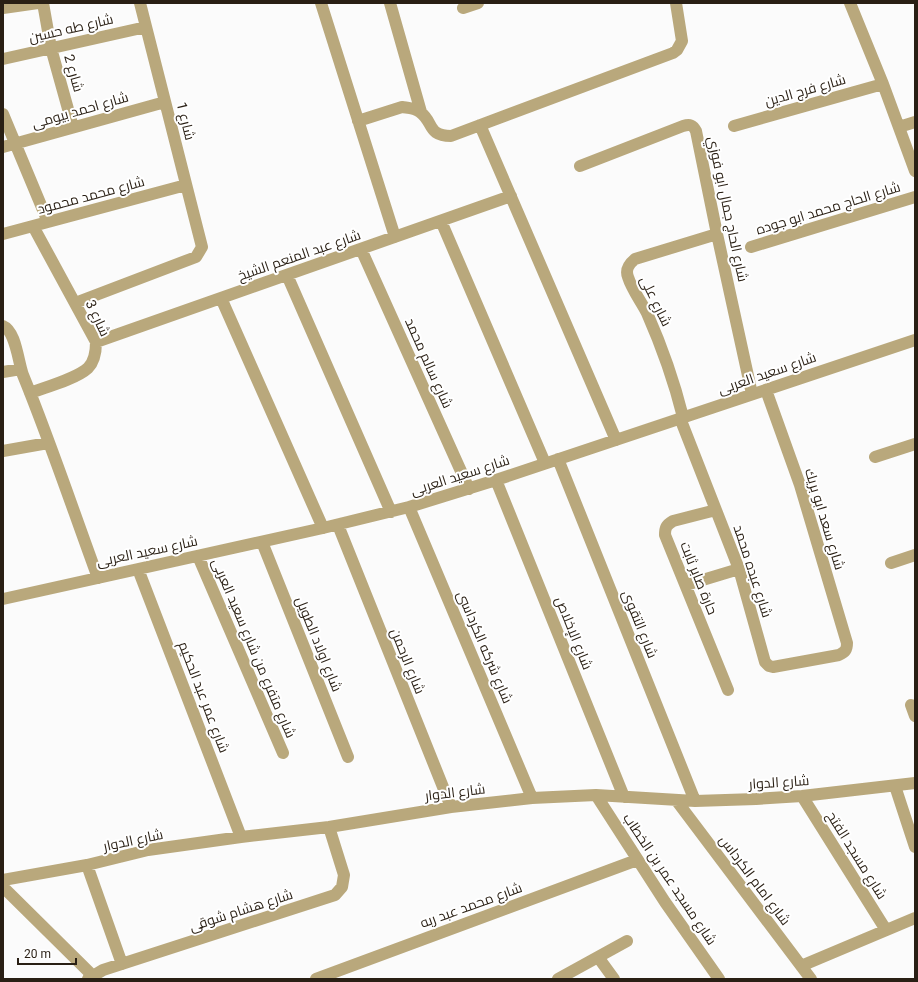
<svg xmlns="http://www.w3.org/2000/svg" width="918" height="982" viewBox="0 0 918 982" font-family="Roboto,Cairo,sans-serif">
	<rect width="100%" height="100%" fill="#fbfbfb"/>
	<g fill="none" stroke-linecap="round" stroke-linejoin="round">
		<!-- street -->
		<path stroke="#b9a87c" stroke-width="12" d="M43,3L51,48L73,127
			M321,3L395,237
			M390,3L421,112
			M850,3L883,84L915,171
			M3,8L38,3
			M463,8L478,3
			M3,59L146,27
			M3,114L48,222
			M358,121L402,107C408,108 415,108 420,112C434,122 427,136 451,136L673,53L677,50L682,41L676,3
			M480,125L616,440
			M734,126L883,84
			M899,127L915,122
			M3,147L165,102
			M580,166L683,126C690,124 693,125 696,131L717,234L752,394
			M441,221L545,463
			M3,234L186,185
			M751,247L915,197
			M361,249L469,489
			M287,275L391,512
			M221,298L323,528
			M75,303L196,257L202,247L140,3
			M3,326C16,331 18,362 23,375C50,441 73,510 98,578
			M96,342L511,196
			M3,372L21,369
			M30,393C46,387 76,379 88,368C95,361 96,351 96,342L33,226
			M683,417C674,381 662,347 647,313C641,301 632,290 628,277C625,269 629,264 635,259L717,234
			M680,418L739,569L765,662L769,666L773,667L839,655C845,652 847,650 847,643L800,485L766,390
			M3,451L48,443
			M875,457L915,444
			M558,459L695,801
			M496,480L624,797
			M409,507L532,798
			M716,510L673,521C666,525 665,528 665,535L728,690
			M338,525L451,807
			M262,542L348,757
			M198,556L283,753
			M891,563L915,555
			M138,569L241,837
			M686,585L739,569
			M3,599L323,528L409,507L496,480L915,340
			M911,705L915,716
			M895,786L915,847
			M596,795L665,902L719,979
			M802,796L886,930
			M676,800L811,979
			M87,865L122,964
			M3,880L87,865L148,850L241,837L329,827L451,807L532,798L596,795L695,801L756,799L802,796L915,783
			M3,887L93,976
			M598,957L614,979
			M801,966L915,918
			M88,979L103,970L335,895L342,887L344,875L329,827
			M316,979L637,860
			M558,979L627,941"/>
	</g>
	<g text-anchor="middle" dominant-baseline="central" stroke-width="4" stroke-linejoin="round" paint-order="stroke">
		<!-- street labels -->
		<g font-size="14" fill="#291f14" stroke="#fff">
			<text transform="translate(71 28) rotate(-13)">شارع طه حسين</text>
			<text transform="translate(74 73) rotate(74)">شارع 2</text>
			<text transform="translate(805 90) rotate(-16)">شارع فرج الدين</text>
			<text transform="translate(80 110) rotate(-16)">شارع احمد بيومى</text>
			<text transform="translate(186 121) rotate(76)">شارع 1</text>
			<text transform="translate(91 195) rotate(-15)">شارع محمد محمود</text>
			<text transform="translate(828 208) rotate(-17)">شارع الحاج محمد ابو جوده</text>
			<text transform="translate(728 209) rotate(78)">شارع الحاج جمال ابو فوزي</text>
			<text transform="translate(299 255) rotate(-19)">شارع عبد المنعم الشيخ</text>
			<text transform="translate(656 301) rotate(64)">شارع على</text>
			<text transform="translate(98 318) rotate(65)">شارع 3</text>
			<text transform="translate(429 363) rotate(66)">شارع سالم محمد</text>
			<text transform="translate(767 373) rotate(-19)">شارع سعيد العربى</text>
			<text transform="translate(460 475) rotate(-18)">شارع سعيد العربى</text>
			<text transform="translate(825 519) rotate(73)">شارع سعد ابو بريك</text>
			<text transform="translate(147 551) rotate(-12)">شارع سعيد العربى</text>
			<text transform="translate(753 571) rotate(72)">شارع عبده محمد</text>
			<text transform="translate(699 578) rotate(68)">حارة صابر ثابت</text>
			<text transform="translate(640 624) rotate(68)">شارع التقوى</text>
			<text transform="translate(574 633) rotate(68)">شارع الإخلاص</text>
			<text transform="translate(319 644) rotate(68)">شارع اولاد الطويل</text>
			<text transform="translate(485 647) rotate(67)">شارع شركه الكرداسى</text>
			<text transform="translate(254 648) rotate(67)">شارع متفرع من شارع سعيد العربى</text>
			<text transform="translate(408 661) rotate(68)">شارع الرحمن</text>
			<text transform="translate(204 697) rotate(69)">شارع عمر عبد الحكيم</text>
			<text transform="translate(779 782) rotate(-4)">شارع الدوار</text>
			<text transform="translate(455 792) rotate(-7)">شارع الدوار</text>
			<text transform="translate(133 840) rotate(-12)">شارع الدوار</text>
			<text transform="translate(857 855) rotate(58)">شارع مسجد الفتح</text>
			<text transform="translate(670 879) rotate(56)">شارع مسجد عمر بن الخطاب</text>
			<text transform="translate(755 880) rotate(53)">شارع امام الكرداس</text>
			<text transform="translate(471 905) rotate(-20)">شارع محمد عبد ربه</text>
			<text transform="translate(241 910) rotate(-18)">شارع هشام شوقى</text>
		</g>
	</g>
	<!-- border -->
	<rect width="918" height="982" fill="none" stroke="#291f14" stroke-width="8"/>
	<!-- scale -->
	<path d="M18 958v6h58v-6" fill="none" stroke="#291f14" stroke-width="2"/>
	<text x="24" y="958" font-size="12" fill="#291f14" stroke="#ffffff" stroke-width="3" paint-order="stroke">20 m</text>
</svg>
